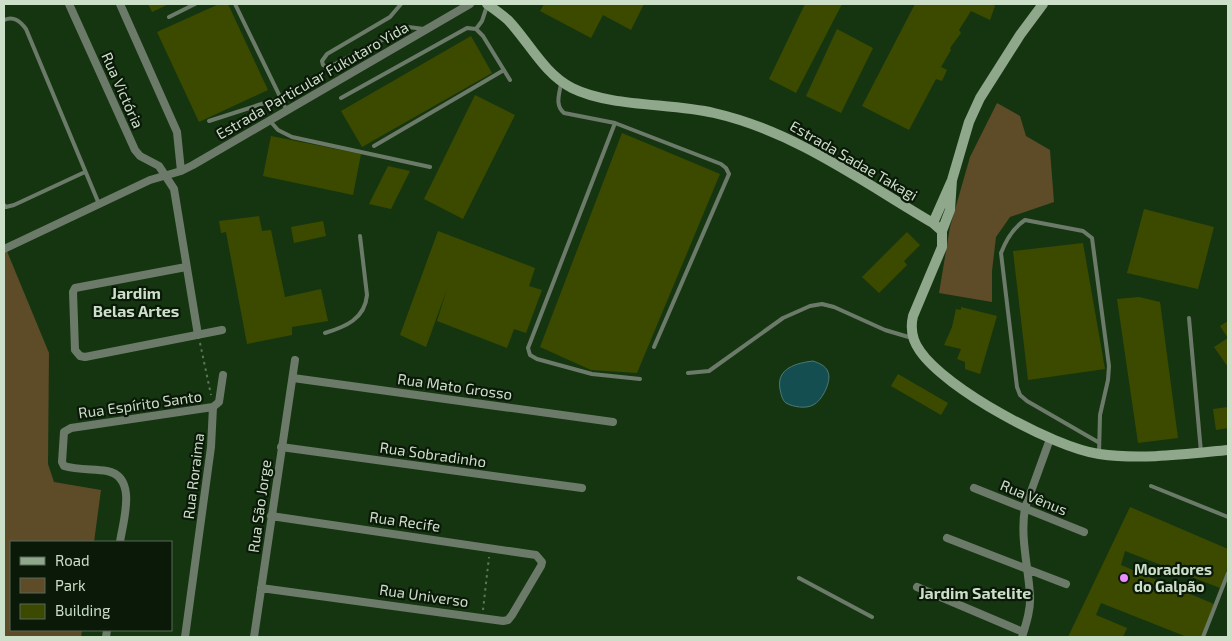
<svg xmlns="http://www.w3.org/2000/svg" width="1232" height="641" viewBox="0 0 1232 641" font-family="'Exo 2',sans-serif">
	<rect width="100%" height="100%" fill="#153511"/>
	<!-- green -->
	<path fill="#5e4b28" d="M997,103L1020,116L1026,136L1050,150L1054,202L1010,217L996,237L992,271V302L939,293L950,227L970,157Z
		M4,244L49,353L48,464L54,482L101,490L94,542H11V630H82L81,637H4Z"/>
	<!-- water -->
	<path fill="#154e51" stroke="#4c7a75" d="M813,361C819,363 826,366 828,372C832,381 822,401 813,405C806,409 793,407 786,403C782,400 781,394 780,389C776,368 797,363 813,361Z"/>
	<!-- building -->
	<path fill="#3c4a00" d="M148,4H169L152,12Z
		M219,4H228L268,90L199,122L157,32Z
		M544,4H644L631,30L603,15L591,38L540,11Z
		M805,4H842L796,93L769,79Z
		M915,4H992L995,6L990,20L971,11L959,30L961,33L950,48L951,50L941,67L947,70L942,81L936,79L909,130L862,106Z
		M837,29L873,48L841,113L806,96Z
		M471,36L492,73L362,147L341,111Z
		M475,95L515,115L463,219L424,199Z
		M622,133L720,174L637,373L591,370L540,347Z
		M271,136L361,154L353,195L263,176Z
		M388,166L410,171L391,209L369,204Z
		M1144,209L1214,227L1198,289L1127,273Z
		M259,216L262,231L271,230L285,297L321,289L328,321L292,327V335L247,344L226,232L221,233L219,221Z
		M323,221L326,236L294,243L291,227Z
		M438,231L535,268L529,286L542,290L526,333L514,329L507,348L437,321L447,289L426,347L400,335Z
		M907,232L920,245L904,261L907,265L879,293L862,277Z
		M1083,243L1105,369L1028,380L1013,251Z
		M1139,297L1160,302L1178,438L1138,443L1117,299Z
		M961,307L997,316L980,374L965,369V362L957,359L961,349L944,345L952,327L956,309L961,310Z
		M1228,321V367L1214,347L1228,338L1220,326Z
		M898,374L948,403L941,415L891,386Z
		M1228,407V428L1216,430L1213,409Z
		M1130,507L1228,549V567L1220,588L1125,551L1121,565L1214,604L1202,637H1187L1101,603L1096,615L1127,628L1123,637H1068Z"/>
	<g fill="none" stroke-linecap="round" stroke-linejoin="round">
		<!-- path -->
		<path stroke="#5c7758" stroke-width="2" stroke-dasharray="2.5 4" stroke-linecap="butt" d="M200,343L211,395
			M483,610L489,557"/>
		<!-- lane -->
		<path stroke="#6c7b69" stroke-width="4" d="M235,4L287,111
			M401,4L390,17L327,54L322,61L323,65L327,67L331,66L408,27L424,29
			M169,17L195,4
			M4,20C14,16 20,21 26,29L99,204
			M476,29L482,21L487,6
			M561,84C559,95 555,105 564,113L615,123L528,348L530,355L537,359L592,374L640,379
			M341,98L467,28L476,29L483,36L510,80
			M209,121L280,98
			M270,121L278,130L292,137L430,167
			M615,123L721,164L726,168L729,174L654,347
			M374,146L504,70
			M4,205L6,207L14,205L85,172
			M1189,318L1201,452
			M325,333C345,327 365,319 367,295L360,236
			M688,373L709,371L783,318L810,306L822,304L834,307L885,330L912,338
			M1098,442L1027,401L1020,395L1017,387L1001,253C1006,240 1013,228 1025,220L1083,231L1092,238L1109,366L1108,380L1100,415L1099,454
			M1151,486L1228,517
			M799,578L872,617
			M1203,637L1228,573"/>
		<!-- street -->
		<path stroke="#6c7b69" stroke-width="8" d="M69,4L135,150L140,156L159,166L174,189L198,335
			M120,4L177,132L181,171
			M4,249L150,180L181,171L193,165L470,4
			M186,267L75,288L73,292L75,350L80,356L85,357L222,330
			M293,378L613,422
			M281,447L582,488
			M974,488L1084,532
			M947,538L1066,584
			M120,542C123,521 138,477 107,471C93,469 77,470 64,466L62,462L64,432L71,428L213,407
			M917,587L1023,632
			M261,588L503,621L508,620L512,615L541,566L542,562L536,555L271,516
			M106,637L107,630
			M185,637L211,447L213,407L219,402L223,375
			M254,637L295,360
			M1022,637C1026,624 1031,609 1030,595C1028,565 1020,537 1025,508L1050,439"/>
		<!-- secondary -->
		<path stroke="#8fa78b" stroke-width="10" d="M487,4C494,9 501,14 508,20C529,42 544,74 572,88C610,107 671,103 714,113C794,131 863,182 933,223L942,231
			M952,180L950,210L942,231V247L913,316C910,329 912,340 920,351C946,389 1053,447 1099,454C1141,460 1186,454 1228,450
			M933,223L952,180L969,122L980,98L1020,35L1043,4"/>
	</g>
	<!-- markers -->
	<circle fill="#eb8dfc" stroke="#0b1909" stroke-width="2" cx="1124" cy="578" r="5"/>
	<g text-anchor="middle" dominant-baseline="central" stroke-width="4.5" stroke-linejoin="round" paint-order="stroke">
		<!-- street labels -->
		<g font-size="15" fill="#ccdfc9" stroke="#0b1909">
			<text transform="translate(312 80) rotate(-30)">Estrada Particular Fukutaro Yida</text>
			<text transform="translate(123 90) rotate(66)">Rua Victória</text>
			<text transform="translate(854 160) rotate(30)">Estrada Sadae Takagi</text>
			<text transform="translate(455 386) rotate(8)">Rua Mato Grosso</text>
			<text transform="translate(140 404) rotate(-8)">Rua Espírito Santo</text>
			<text transform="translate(433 454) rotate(8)">Rua Sobradinho</text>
			<text transform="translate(193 476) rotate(-83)">Rua Roraima</text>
			<text transform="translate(1034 497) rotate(22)">Rua Vênus</text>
			<text transform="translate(259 506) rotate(-82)">Rua São Jorge</text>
			<text transform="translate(405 521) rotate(8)">Rua Recife</text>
			<text transform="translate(424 595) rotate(8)">Rua Universo</text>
		</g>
		<!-- poi labels -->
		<g font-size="15" font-weight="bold" fill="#ccdfc9" stroke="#0b1909" text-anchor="start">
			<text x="1134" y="569">Moradores<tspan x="1134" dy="17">do Galpão</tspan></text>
		</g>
		<!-- neighbourhood labels -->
		<g font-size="16" font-weight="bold" fill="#ccdfc9" stroke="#0b1909">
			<text x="136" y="292">Jardim<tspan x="136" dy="18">Belas Artes</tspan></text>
			<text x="975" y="592">Jardim Satelite</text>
		</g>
	</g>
	<!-- border -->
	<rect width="1232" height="641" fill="none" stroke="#ccdfc9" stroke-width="10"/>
	<!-- legend -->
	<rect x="10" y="541" width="162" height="90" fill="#0b1909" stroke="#586856"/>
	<rect x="20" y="557" width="25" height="8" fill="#8fa78b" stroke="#586856"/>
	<text x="55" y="566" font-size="15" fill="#ccdfc9">Road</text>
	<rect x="20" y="578" width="25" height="15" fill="#5e4b28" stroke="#586856"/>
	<text x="55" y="591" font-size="15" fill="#ccdfc9">Park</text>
	<rect x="20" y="604" width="25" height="15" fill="#3c4a00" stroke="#586856"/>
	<text x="55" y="616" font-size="15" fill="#ccdfc9">Building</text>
</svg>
